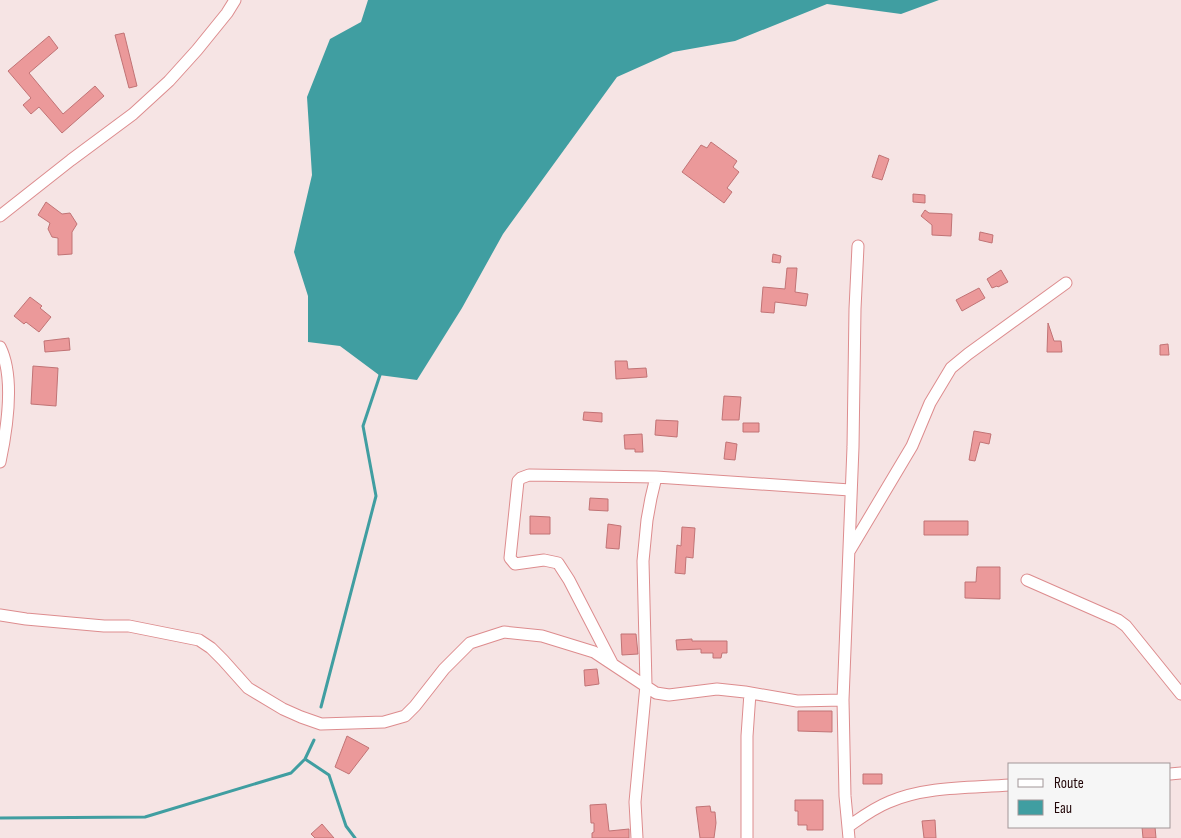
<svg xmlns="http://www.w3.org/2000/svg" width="1181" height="838" viewBox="0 0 1181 838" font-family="'Sofia Sans Condensed',sans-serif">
	<rect width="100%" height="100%" fill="#f6e4e4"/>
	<!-- water -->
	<path fill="#409ea1" d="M368,0H939L901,14L827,4L735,41L673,52L617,77L503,234L462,308L417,380L379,375L340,346L308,342V296L294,252L312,175L307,97L330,39L361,22Z"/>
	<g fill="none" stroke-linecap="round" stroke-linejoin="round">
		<!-- stream -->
		<path stroke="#409ea1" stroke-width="3" d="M321,707L376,496L363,426L381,372
			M305,759L329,775L346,826L355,838
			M0,818L145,817L291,773L305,759L314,740"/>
	</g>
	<!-- building -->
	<path fill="#eb999a" stroke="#c17375" d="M124,33L137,86L129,88L115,35Z
		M49,36L58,48L29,73L63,114L95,86L104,96L62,133L39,107L31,114L23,105L31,98L8,71Z
		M711,142L737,161L733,167L739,172L727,188L732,192L724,203L682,172L701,145L707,148Z
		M879,155L889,159L882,180L872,177Z
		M913,194L925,195V203L913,202Z
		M46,202L62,214L70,213L77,224L72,232V254L58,255V238L52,237L48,229L50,223L38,215Z
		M925,210L929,213L952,214L951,236L932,235V225L921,216Z
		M980,232L993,235L992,243L979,240Z
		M773,254L781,256L780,263L772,262Z
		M787,268H797L795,292L808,294L806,306L775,302L774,313L761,312L763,287L785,289Z
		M1001,270L1008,282L998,287L997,286L992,288L987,279Z
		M979,288L985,298L962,311L956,300Z
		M30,297L42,306L40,308L51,317L39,332L26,322L24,324L14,316Z
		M1048,323L1054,341H1061L1062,352H1047Z
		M69,338L70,350L45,352L44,341Z
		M1168,344L1169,355H1160V345Z
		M615,361H627L628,369L646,368L647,377L616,379Z
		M33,366L58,368L56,406L31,404Z
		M724,396L741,397L739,420H722Z
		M584,412L602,413V422L583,420Z
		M656,420L678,421L677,437L655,435Z
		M743,423H759V432H743Z
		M974,431L991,434L989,444L980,442L975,461L969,460Z
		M642,434L643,452H635V449H625L624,435Z
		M726,442L737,444L735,460L724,459Z
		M590,498L608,499V511L589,510Z
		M530,516L550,517V534H530Z
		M924,521H968V535H924Z
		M608,524L621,526L619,549L606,548Z
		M682,527L695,528L693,558L686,557L685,574L675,573L677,545L681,546Z
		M977,567H1000V599L965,598V582H976Z
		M621,634H636L638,654L622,655Z
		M692,639V641H727V653H722L721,658H713V653H701V649L677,650L676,640Z
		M597,669L599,684L585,686L584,670Z
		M798,711H832V732L798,731Z
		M347,736L369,748L349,774L335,767Z
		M863,774H882V784H863Z
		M795,800H823V830H807V825H798V811H795Z
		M606,804L609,831L629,829V838H592V833L594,832V823H591L590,805Z
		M710,806L711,812H715L716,823L714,838H700L696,807Z
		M935,820L936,838H924L922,821Z
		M322,824L334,838H315L311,834Z
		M1142,827H1155L1156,838H1143Z"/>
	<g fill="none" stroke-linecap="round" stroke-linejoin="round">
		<!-- minor casing -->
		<g stroke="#dd8c8e" stroke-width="13">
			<path id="minor" d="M0,216L71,160L133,114L169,81L197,50L227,13L235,0
				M0,347C15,377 7,429 0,462
				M850,550L912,446L930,403L951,368L968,354L1066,283
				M1027,580L1118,620L1126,626L1181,694
				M0,615L26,619L104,626H129L199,640L211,648L223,660L248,688L283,709L301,717L321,724L384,722L405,716L415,706L444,669L470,643L504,632L542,636L594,652L656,693L669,695L717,689L745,692L797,701L843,700
				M612,663L569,580L558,563L544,560L515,564L510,558L518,481L521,478L529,475L656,477
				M1170,774L1181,773
				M849,826C862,817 874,808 889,802C926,786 970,788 1010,785
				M637,838L635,802L646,685L643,561L647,520L651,498L656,477L850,490
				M747,838V736L750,693
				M849,838L845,796L843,700L853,447L855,309L858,246"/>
		</g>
		<!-- minor -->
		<use href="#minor" stroke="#fff" stroke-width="11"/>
	</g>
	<!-- legend -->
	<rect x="1008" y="763" width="162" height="65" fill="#f6f6f6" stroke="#a19697"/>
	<rect x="1018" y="779" width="25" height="8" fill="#ffffff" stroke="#a19697"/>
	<text x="1054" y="788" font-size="15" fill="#220608">Route</text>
	<rect x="1018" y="800" width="25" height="15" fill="#409ea1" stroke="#a19697"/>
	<text x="1054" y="813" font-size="15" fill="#220608">Eau</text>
</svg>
